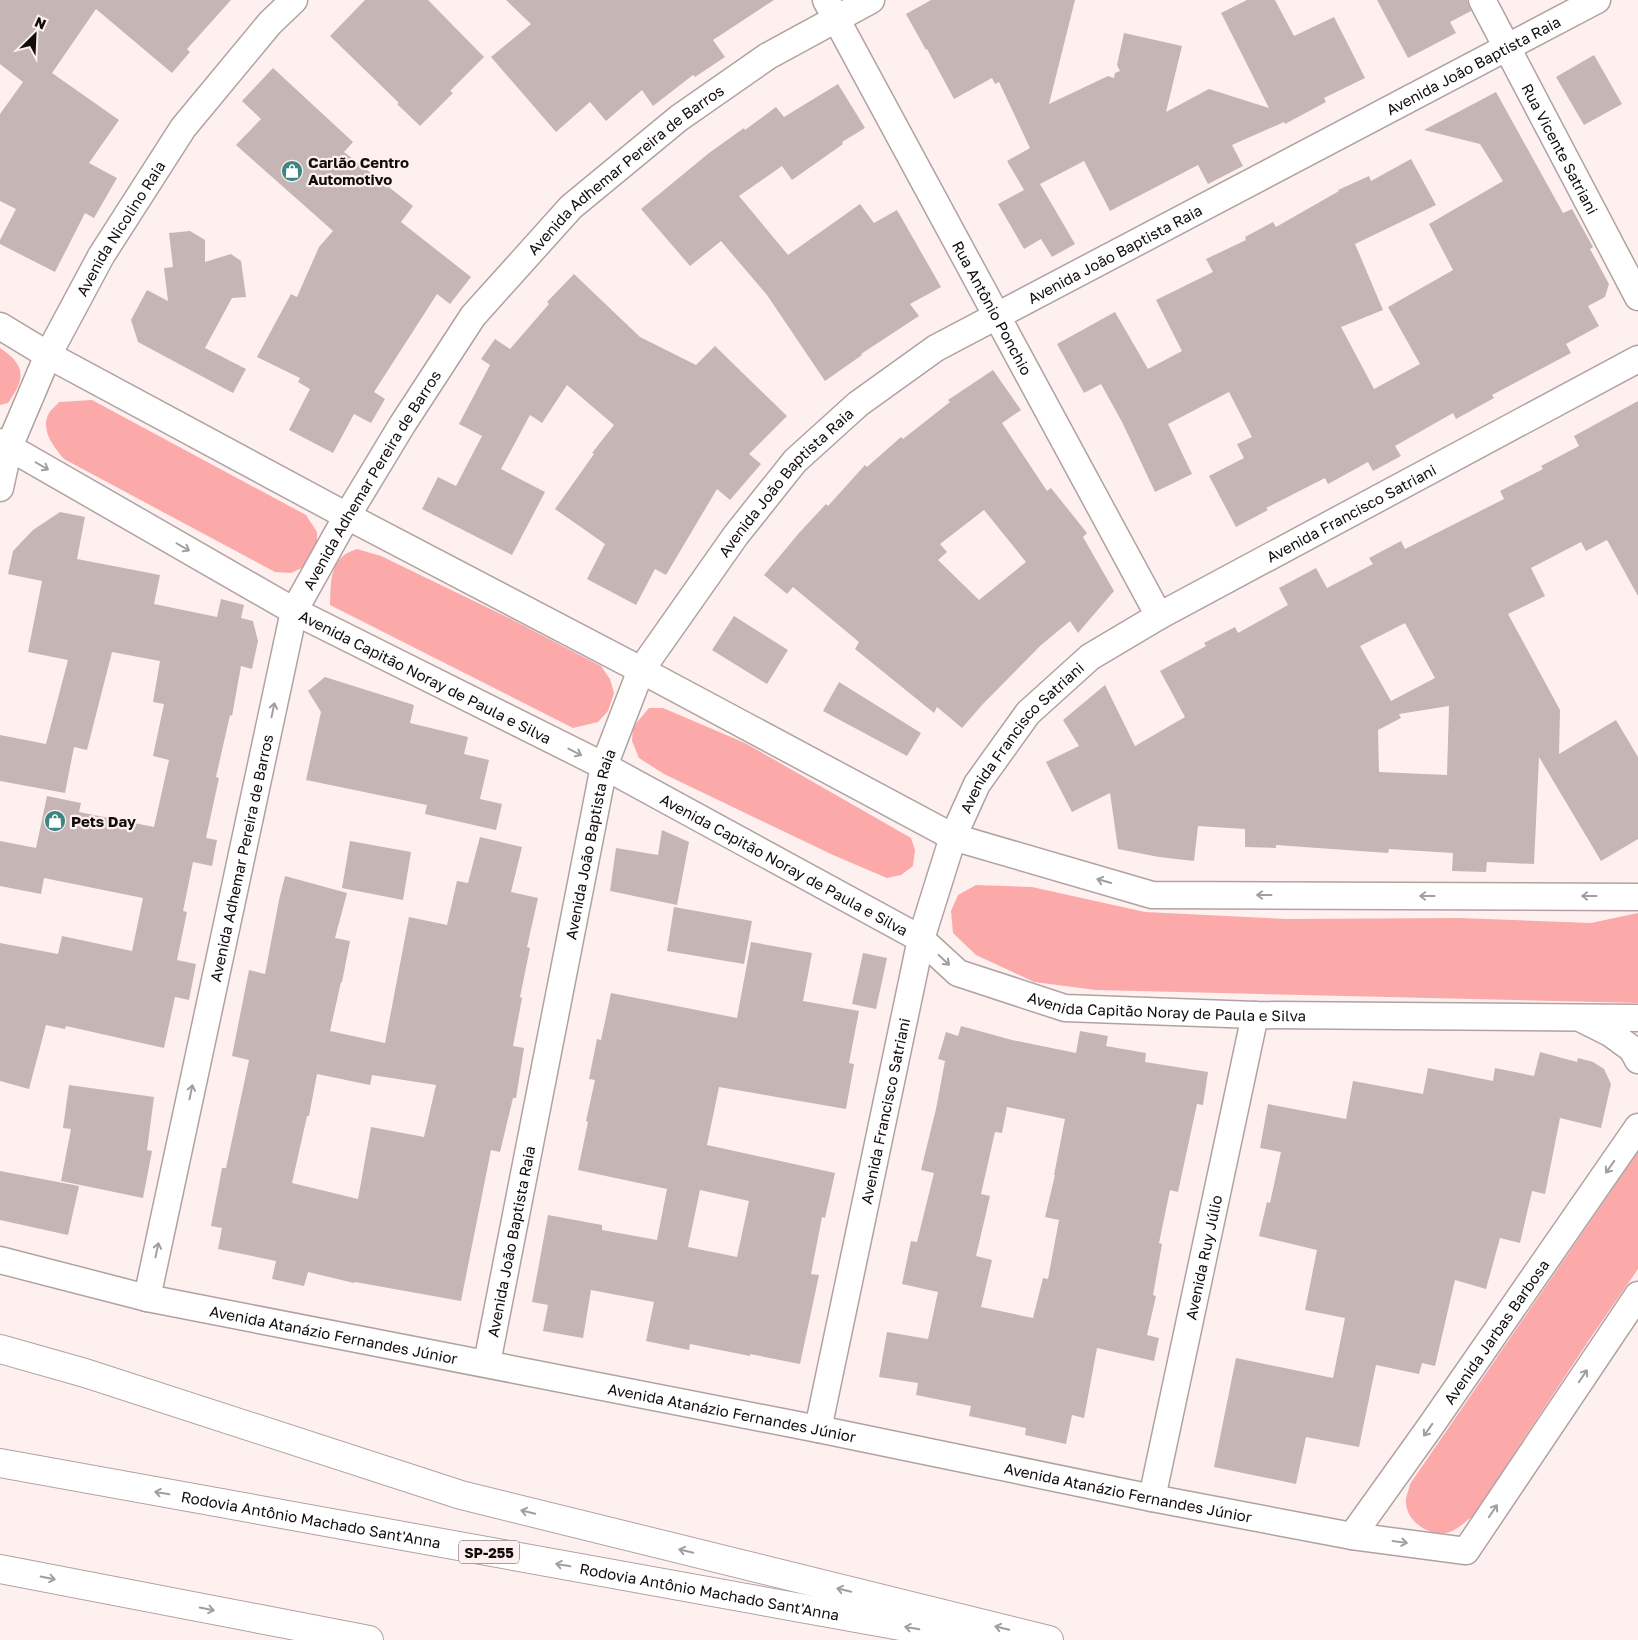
<svg xmlns="http://www.w3.org/2000/svg" width="1638" height="1640" viewBox="0 0 1638 1640" font-family="'Golos Text',sans-serif">
	<rect width="100%" height="100%" fill="#fdf0ef"/>
	<!-- green -->
	<path fill="#fca9a9" d="M0,348C27,366 25,379 8,403L0,405Z
		M92,400L306,515L317,532V547L304,567L291,573L275,572L64,459C54,447 41,432 48,415C50,410 56,406 59,402Z
		M357,549L381,556L511,619L601,666L610,679L614,693L608,711L598,722L573,728L330,605C331,588 329,568 343,556C346,553 352,551 357,549Z
		M649,708H663L745,743L911,838L915,850L913,866L901,875L887,878L833,855L664,774L639,758L632,741L633,727Z
		M976,885L1032,887L1145,912L1287,919L1459,918L1591,923L1638,913V1003L1096,990L1034,982L976,955L953,933L951,911L958,895Z
		M1638,1152V1269L1591,1337L1473,1516C1466,1521 1458,1529 1450,1532C1432,1538 1407,1523 1406,1503C1405,1498 1409,1490 1410,1484Z"/>
	<!-- building -->
	<path fill="#c5b6b5" fill-rule="evenodd" d="M0,0H231L187,49L190,52L172,73L96,9L52,73L119,120L89,163L117,178L94,218L85,213L55,272L0,244V240L16,209L0,201V114L23,82L0,64Z
		M365,0H428L484,57L450,91L453,93L420,126L397,104L399,103L330,36Z
		M506,0H774L713,40L725,57L695,77L693,75L653,106L642,90L606,121L590,102L556,132L491,57L531,24Z
		M931,0H1075L1049,104L1108,76L1114,78L1115,73L1120,71L1117,65L1124,33L1182,46L1166,112L1209,89L1269,108L1221,13L1247,0H1275L1294,36L1334,17L1365,78L1324,98L1326,102L1285,124L1284,122L1232,145L1243,166L1208,184L1198,165L1110,211L1084,161L1040,184L1075,244L1052,257L1041,239L1024,249L998,204L1024,190L1007,161L1030,148L999,82L995,84L992,78L954,99L927,49L926,50L906,14Z
		M1377,0H1467L1471,11L1450,22L1456,33L1408,58Z
		M1594,55L1622,104L1584,125L1556,77Z
		M273,68L353,142L344,152L413,206L401,222L471,277L450,304L437,294L374,392L385,399L371,423L354,414L333,453L289,430L310,389L298,382L300,378L257,357L291,294L297,297L319,247L333,231L236,145L261,119L242,101Z
		M838,84L865,128L842,142L843,144L792,180L782,166L739,196L788,255L860,204L874,223L897,210L941,287L910,304L919,316L861,354L862,355L825,381L767,295L721,241L690,266L641,209L709,153L744,128L745,130L776,107L784,117Z
		M1496,92L1563,213L1572,209L1593,247L1590,249L1609,284L1605,297L1588,306L1599,326L1566,344L1571,353L1492,395L1494,398L1456,419L1453,413L1395,446L1401,456L1373,471L1368,462L1328,484L1325,478L1266,508L1268,510L1236,527L1209,476L1244,458L1237,444L1252,437L1229,392L1168,424L1192,474L1155,492L1122,422L1101,384L1084,393L1057,344L1115,312L1148,369L1182,351L1156,300L1213,272L1206,259L1246,240L1245,237L1273,222L1276,227L1339,191L1338,190L1369,176L1371,181L1411,159L1436,205L1355,244L1383,310L1341,327L1374,389L1420,364L1388,307L1453,270L1429,224L1503,181L1480,144L1424,130Z
		M190,231L205,240V262L231,254L241,261L246,297L232,298L205,348L246,369L233,393L138,342L131,320L147,290L168,301L164,268L173,267L169,233Z
		M574,274L640,337L696,365L715,346L787,416L749,454L761,464L730,500L717,489L666,575L655,569L636,605L587,579L605,544L555,509L594,454L592,453L614,425L567,385L542,423L530,415L501,469L545,492L512,555L422,509L438,477L456,486L482,436L459,424L490,365L481,359L495,339L510,349L549,304L547,302Z
		M993,370L1021,410L1002,423L1047,491L1051,488L1087,533L1083,537L1114,591L1078,633L1070,621L1040,646L982,705L962,728L937,707L934,713L855,649L859,642L793,587L787,594L764,575L799,533L826,504L828,506L865,465L867,467L901,437L903,439L950,402L948,400ZM984,510L1026,562L979,600L938,560L947,552L940,544Z
		M1638,401V596L1607,540L1586,551L1581,542L1531,568L1545,596L1508,614L1560,710L1559,754L1616,720L1638,757V839L1601,861L1539,757L1534,864L1487,862L1486,872L1452,871L1453,853L1389,849L1388,853L1276,845V848L1245,847V829L1198,826L1194,861L1159,857L1118,849L1110,793L1072,812L1046,762L1079,746L1063,720L1105,685L1135,746L1185,717L1160,671L1206,646L1204,643L1235,627L1238,633L1288,605L1279,588L1316,568L1327,588L1373,564L1369,558L1401,541L1405,549L1504,499L1500,491L1543,469L1541,466L1579,446L1574,436ZM1405,623L1435,678L1391,701L1360,646ZM1449,706L1447,775L1379,772L1378,730L1401,718L1399,714Z
		M60,512L85,517L77,559L160,575L154,604L217,617L221,599L244,605L241,618L253,621L258,641L252,669L241,666L232,716L230,715L216,777L219,778L206,838L217,840L212,866L193,862L183,911L187,912L177,960L196,964L189,1000L175,997L164,1048L66,1026L65,1029L46,1025L29,1089L0,1081V943L58,954L62,936L132,951L143,898L44,878L41,894L0,886V841L36,848L47,796L81,803L79,812L154,827L169,760L153,756L164,704L153,702L160,661L112,652L87,750L74,747L65,793L0,781V735L46,744L68,660L28,652L42,581L8,574L13,551L33,530Z
		M734,616L788,650L767,684L712,650Z
		M325,677L414,705L410,723L468,737L464,754L489,760L480,799L502,804L496,830L425,814L427,805L306,780L321,712L308,691Z
		M839,682L921,733L907,756L823,711Z
		M662,830L689,842L677,905L610,891L616,848L658,855Z
		M480,837L522,847L511,892L538,898L527,947L530,948L520,997L522,998L513,1046L524,1048L516,1098H513L500,1152L491,1150L461,1301L355,1282L354,1283L308,1272L304,1286L272,1279L276,1261L218,1249L222,1228L211,1226L222,1168H226L249,1060L232,1056L249,970L265,974L279,900L285,876L347,893L335,938L350,941L342,982H341L330,1031L385,1043L409,917L447,925L457,881L468,883ZM317,1074L370,1085L372,1075L436,1085L424,1137L371,1127L358,1199L292,1183L307,1116H309Z
		M350,841L411,852L403,900L342,888Z
		M674,907L752,921L744,964L667,951Z
		M751,942L812,953L803,1001L859,1011L849,1063L854,1064L846,1109L719,1087L707,1145L835,1173L825,1218L822,1217L811,1274L819,1275L800,1364L750,1354V1356L690,1344L689,1350L646,1341L654,1302L591,1290L583,1338L543,1331L548,1305L532,1302L548,1215L602,1225V1230L657,1240L667,1189L578,1170L588,1122L586,1121L595,1080L589,1079L597,1039L601,1040L611,993L737,1018ZM700,1190L749,1201L737,1257L688,1247Z
		M863,953L887,958L876,1009L852,1004Z
		M961,1026L1012,1040L1076,1053L1080,1031L1108,1036L1106,1046L1146,1053L1145,1062L1208,1072L1203,1105L1197,1104L1178,1192L1170,1190L1159,1243L1162,1244L1153,1295L1156,1296L1147,1335L1159,1338L1154,1361L1097,1348L1084,1418L1072,1415L1066,1444L1025,1435L1026,1428L969,1416L971,1406L916,1395L918,1383L879,1377L887,1332L928,1339L938,1292L902,1284L911,1241L917,1242L934,1173L921,1170L936,1109L945,1061L938,1059L946,1032L958,1036ZM1007,1107L1065,1119L1054,1175H1055L1045,1217L1059,1220L1048,1279L1043,1278L1033,1318L981,1307L992,1260L976,1256L990,1196L981,1194L995,1132L1002,1133Z
		M1540,1052L1577,1062L1578,1058L1593,1062L1604,1069L1611,1084L1601,1128L1560,1118L1545,1194L1532,1191L1520,1243L1500,1238L1486,1289L1455,1280L1435,1366L1422,1363L1419,1374L1376,1365L1359,1447L1306,1437L1296,1484L1214,1467L1236,1358L1333,1378L1345,1318L1305,1310L1317,1250L1259,1236L1267,1202L1270,1203L1281,1152L1260,1148L1268,1104L1346,1119L1353,1081L1423,1094L1428,1068L1493,1081L1495,1068L1534,1076Z
		M69,1085L154,1097L147,1150L152,1151L143,1198L61,1181L71,1129L63,1128Z
		M0,1171L79,1186L68,1235L0,1220Z"/>
	<g fill="none" stroke-linecap="round" stroke-linejoin="round">
		<!-- minor casing -->
		<g stroke="#b1a2a2" stroke-width="29">
			<g id="minor">
				<path id="s1" d="M826,0L1159,616"/>
				<path id="s2" d="M1482,0L1638,297"/>
				<path d="M0,326L48,355L347,516L641,670L953,837L1152,895L1638,897"/>
				<path id="s3" d="M0,442L294,611L604,766L921,939L958,973L1065,1008L1255,1015L1638,1018"/>
				<path id="s4" d="M0,488L9,447L48,355L101,256L183,128L270,23L294,0"/>
				<path d="M1582,1019L1610,1033L1632,1049L1638,1060"/>
				<path id="s5" d="M0,1260L147,1298L818,1429L1152,1498L1352,1536L1466,1551L1638,1295"/>
				<path id="s6" d="M147,1298L294,611L347,516L402,425L473,316L571,207L679,118L768,56L871,0"/>
				<path id="s7" d="M487,1363L604,766L641,670L736,535L795,461L858,404L936,348L1597,0"/>
				<path id="s8" d="M818,1429L921,939L953,837L977,784L1028,713L1090,657L1159,616L1638,359"/>
				<path id="s9" d="M1152,1498L1255,1015"/>
				<path id="s10" d="M1352,1536L1430,1427L1638,1127"/>
			</g>
		</g>
		<!-- motorway casing -->
		<g stroke="#b1a2a2" stroke-width="30">
			<g id="motorway">
				<path d="M0,1349L85,1373L461,1495L1049,1640"/>
				<path id="s11" d="M0,1463L978,1640"/>
				<path d="M0,1569L369,1640"/>
			</g>
		</g>
		<!-- minor -->
		<use href="#minor" stroke="#fff" stroke-width="26"/>
		<!-- motorway -->
		<use href="#motorway" stroke="#fff" stroke-width="28"/>
	</g>
	<!-- one-way arrows -->
	<defs><path id="oneway-shaft" d="M-6 0H5M1.5-3L5.5 0L1.5 3" fill="none" stroke-width="1.6" stroke-linecap="round" stroke-linejoin="round" transform="scale(1.25)"/></defs>
	<g stroke="#a09e9e">
		<use href="#oneway-shaft" transform="translate(42 466) rotate(30)"/>
		<use href="#oneway-shaft" transform="translate(183 547) rotate(30)"/>
		<use href="#oneway-shaft" transform="translate(273 710) rotate(-78)"/>
		<use href="#oneway-shaft" transform="translate(575 752) rotate(27)"/>
		<use href="#oneway-shaft" transform="translate(1104 881) rotate(-164)"/>
		<use href="#oneway-shaft" transform="translate(1264 895) rotate(-180)"/>
		<use href="#oneway-shaft" transform="translate(1427 896) rotate(-180)"/>
		<use href="#oneway-shaft" transform="translate(1589 896) rotate(-180)"/>
		<use href="#oneway-shaft" transform="translate(944 960) rotate(43)"/>
		<use href="#oneway-shaft" transform="translate(191 1092) rotate(-78)"/>
		<use href="#oneway-shaft" transform="translate(1610 1167) rotate(125)"/>
		<use href="#oneway-shaft" transform="translate(157 1250) rotate(-78)"/>
		<use href="#oneway-shaft" transform="translate(1583 1376) rotate(-56)"/>
		<use href="#oneway-shaft" transform="translate(1428 1430) rotate(125)"/>
		<use href="#oneway-shaft" transform="translate(162 1493) rotate(-170)"/>
		<use href="#oneway-shaft" transform="translate(1493 1511) rotate(-56)"/>
		<use href="#oneway-shaft" transform="translate(528 1512) rotate(-166)"/>
		<use href="#oneway-shaft" transform="translate(1400 1542) rotate(8)"/>
		<use href="#oneway-shaft" transform="translate(686 1551) rotate(-166)"/>
		<use href="#oneway-shaft" transform="translate(563 1565) rotate(-170)"/>
		<use href="#oneway-shaft" transform="translate(48 1578) rotate(11)"/>
		<use href="#oneway-shaft" transform="translate(844 1590) rotate(-166)"/>
		<use href="#oneway-shaft" transform="translate(207 1609) rotate(11)"/>
		<use href="#oneway-shaft" transform="translate(912 1628) rotate(-170)"/>
		<use href="#oneway-shaft" transform="translate(1002 1628) rotate(-166)"/>
	</g>
	<!-- icons -->
	<defs>
		<g id="shop-disc" transform="scale(1.125)"><circle r="9.5" fill="#3d8582" stroke="#fdf0ef"/><path d="M-5-2.5h2.3a2.7 3.5 0 0 1 5.4 0H5L5.5 6h-11ZM-1.5-2.5h3a1.5 2.3 0 0 0-3 0Z" fill="#fff"/></g>
	</defs>
	<g fill-rule="evenodd">
		<use href="#shop-disc" x="292" y="171"/>
		<use href="#shop-disc" x="55" y="821"/>
	</g>
	<g text-anchor="middle" dominant-baseline="central" stroke-width="4.5" stroke-linejoin="round" paint-order="stroke">
		<!-- shield labels -->
		<rect fill="#fdf0ef" stroke="#585151" stroke-width="1" x="459" y="1540.5" width="60" height="23" rx="4"/>
		<g font-size="14" font-weight="bold" fill="#120d0d">
			<text x="489" y="1552">SP-255</text>
		</g>
		<!-- street labels -->
		<g font-size="15" fill="#120d0d" stroke="#fdf0ef">
			<text stroke="none"><textPath href="#s7" startOffset="1759">Avenida João Baptista Raia</textPath></text>
			<text stroke="none"><textPath href="#s2" startOffset="168">Rua Vicente Satriani</textPath></text>
			<text stroke="none"><textPath href="#s6" startOffset="1260">Avenida Adhemar Pereira de Barros</textPath></text>
			<text stroke="none"><textPath href="#s4" startOffset="288">Avenida Nicolino Raia</textPath></text>
			<text stroke="none"><textPath href="#s7" startOffset="1354">Avenida João Baptista Raia</textPath></text>
			<text stroke="none"><textPath href="#s1" startOffset="350">Rua Antônio Ponchio</textPath></text>
			<text stroke="none"><textPath href="#s6" startOffset="855">Avenida Adhemar Pereira de Barros</textPath></text>
			<text stroke="none"><textPath href="#s7" startOffset="949">Avenida João Baptista Raia</textPath></text>
			<text stroke="none"><textPath href="#s8" startOffset="1135">Avenida Francisco Satriani</textPath></text>
			<text stroke="none"><textPath href="#s3" startOffset="486">Avenida Capitão Noray de Paula e Silva</textPath></text>
			<text stroke="none"><textPath href="#s8" startOffset="730">Avenida Francisco Satriani</textPath></text>
			<text stroke="none"><textPath href="#s7" startOffset="529">Avenida João Baptista Raia</textPath></text>
			<text stroke="none"><textPath href="#s6" startOffset="450">Avenida Adhemar Pereira de Barros</textPath></text>
			<text stroke="none"><textPath href="#s3" startOffset="891">Avenida Capitão Noray de Paula e Silva</textPath></text>
			<text stroke="none"><textPath href="#s3" startOffset="1311">Avenida Capitão Noray de Paula e Silva</textPath></text>
			<text stroke="none"><textPath href="#s8" startOffset="325">Avenida Francisco Satriani</textPath></text>
			<text stroke="none"><textPath href="#s7" startOffset="124">Avenida João Baptista Raia</textPath></text>
			<text stroke="none"><textPath href="#s9" startOffset="246">Avenida Ruy Júlio</textPath></text>
			<text stroke="none"><textPath href="#s10" startOffset="250">Avenida Jarbas Barbosa</textPath></text>
			<text stroke="none"><textPath href="#s5" startOffset="342">Avenida Atanázio Fernandes Júnior</textPath></text>
			<text stroke="none"><textPath href="#s5" startOffset="748">Avenida Atanázio Fernandes Júnior</textPath></text>
			<text stroke="none"><textPath href="#s5" startOffset="1152">Avenida Atanázio Fernandes Júnior</textPath></text>
			<text stroke="none"><textPath href="#s11" startOffset="316">Rodovia Antônio Machado Sant'Anna</textPath></text>
			<text stroke="none"><textPath href="#s11" startOffset="721">Rodovia Antônio Machado Sant'Anna</textPath></text>
		</g>
		<!-- poi labels -->
		<g font-size="15" font-weight="bold" fill="#120d0d" stroke="#fdf0ef" text-anchor="start">
			<text x="308" y="162">Carlão Centro<tspan x="308" dy="17">Automotivo</tspan></text>
			<text x="71" y="821">Pets Day</text>
		</g>
	</g>
	<!-- north arrow -->
	<g transform="translate(35 35) rotate(24)" stroke="#fdf0ef" stroke-width="4" paint-order="stroke">
	<path d="M0-4L9 19L0 12L-9 19Z" fill="#120d0d"/>
	<text y="-8" font-size="14" font-weight="bold" text-anchor="middle" fill="#120d0d">N</text>
	</g>
</svg>
